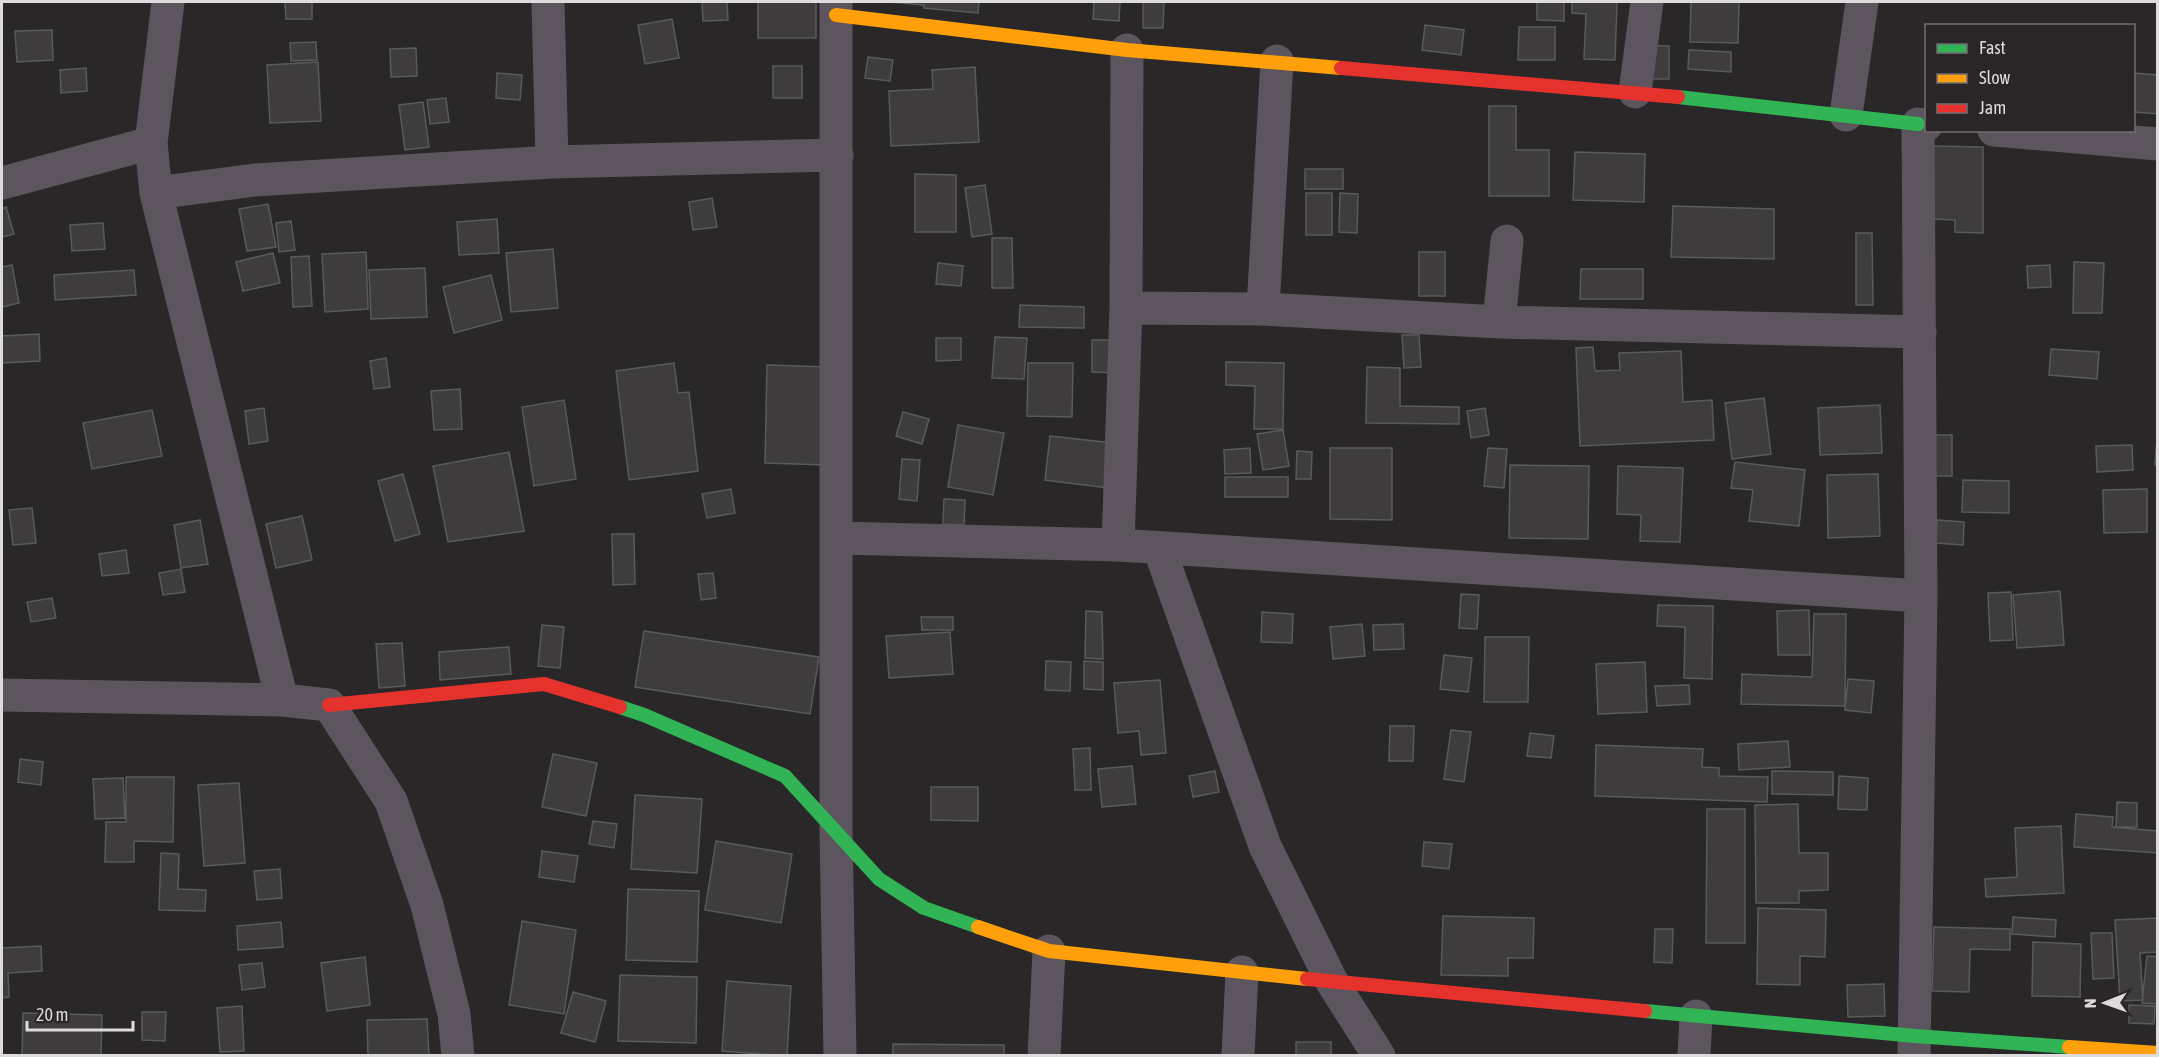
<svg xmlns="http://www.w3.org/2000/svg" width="2159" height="1057" viewBox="0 0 2159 1057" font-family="'Asap Condensed',sans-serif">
	<rect width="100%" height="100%" fill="#292728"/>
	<!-- building -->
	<path fill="#3e3c3d" stroke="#5b5a5a" stroke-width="1.5" d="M285,2H312V19H286Z
		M702,2H727L728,20L703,21Z
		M758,2H816V38H758Z
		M889,2H979L978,13L924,8V5Z
		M1094,2H1120L1119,21L1093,19Z
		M1143,2H1164L1163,28H1143Z
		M1537,2H1564V21L1537,20Z
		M1572,2H1617L1615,60L1584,59L1586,14L1572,13Z
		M1691,2H1739L1738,43L1690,42Z
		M672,19L679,58L645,64L638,25Z
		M1425,25L1464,30L1461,55L1422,50Z
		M1519,27H1555V60H1518Z
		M52,30L53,60L17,62L15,31Z
		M316,42L317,60L291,61L290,43Z
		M1636,45L1669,46V79H1636Z
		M416,48L417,76L391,77L390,49Z
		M1689,50L1731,52V72L1688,69Z
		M868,57L893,60L890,81L865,78Z
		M318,62L321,121L270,123L267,65Z
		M773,66H802V98H773Z
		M975,67L979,142L891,146L889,91L933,89L932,70Z
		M86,68L87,91L61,93L60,70Z
		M497,73L522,75L520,100L496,98Z
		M2134,73L2158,75V114L2134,112Z
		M446,98L449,122L430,124L427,100Z
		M423,102L429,147L405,150L399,105Z
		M1489,106H1516V150H1549V196H1489Z
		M1932,146L1983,147V233L1955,232V220L1931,219Z
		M1575,152L1645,154L1644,202L1573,200Z
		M1305,169H1343V189H1305Z
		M915,174L956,175V232H915Z
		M985,185L992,234L972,237L965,188Z
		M1306,193H1332V235H1306Z
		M1340,193L1358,194L1357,233L1339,232Z
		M712,198L717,227L693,230L689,202Z
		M268,204L276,247L247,251L239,209Z
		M1673,206L1774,209V259L1671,257Z
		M6,207L14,234L2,237V209Z
		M497,219L499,253L459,255L457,222Z
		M291,221L295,250L279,252L276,223Z
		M103,223L105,249L72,251L70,225Z
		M1856,233H1872L1873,305H1856Z
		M992,238H1012L1013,288H992Z
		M553,249L558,308L511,312L506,253Z
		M366,252L368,309L325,312L322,254Z
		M1419,252H1445V296H1419Z
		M273,253L280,283L243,291L236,262Z
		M309,256L312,306L293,307L291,257Z
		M2074,262L2104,263L2102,313H2073Z
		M938,263L963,266L961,286L936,284Z
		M12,265L19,303L2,307V267Z
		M2050,265L2051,287L2028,288L2027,266Z
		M425,268L427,317L371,319L369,270Z
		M1581,269H1643V299H1580Z
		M134,270L136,295L55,300L54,275Z
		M491,275L502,320L454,333L443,287Z
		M1020,305L1084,307V328L1019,327Z
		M39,334L40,361L2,363V336Z
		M1402,335H1419L1421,367L1404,368Z
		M995,337L1027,338L1024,379L992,378Z
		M936,338H961V360L936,361Z
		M1092,340H1115V373L1092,372Z
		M1593,347L1595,371L1620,370L1619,353L1681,351L1683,402L1712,400L1714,440L1580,446L1576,348Z
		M2051,349L2099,352L2097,379L2049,375Z
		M386,358L390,387L374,389L370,361Z
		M1226,362L1284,363L1283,429H1254L1255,386L1226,385Z
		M674,363L678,393L689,392L698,471L629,480L616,371Z
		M1028,363H1073L1072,417L1027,416Z
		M767,365L828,367L826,465L765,463Z
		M1367,367L1400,368V406L1459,407V424L1366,423Z
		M460,389L462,429L434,430L431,391Z
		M1764,398L1771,454L1732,459L1725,403Z
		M564,400L576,479L534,486L522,407Z
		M1880,405L1882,453L1820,455L1818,408Z
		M264,408L268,441L249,444L245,411Z
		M1485,408L1489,435L1471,438L1467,411Z
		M152,410L162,456L92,469L83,423Z
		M903,412L929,419L922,444L896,436Z
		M958,425L1004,433L993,495L948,487Z
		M2158,425V465H2155Z
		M1283,430L1289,466L1263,470L1257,434Z
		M1928,435H1952V476H1928Z
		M1050,436L1113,443L1108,488L1045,480Z
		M2132,445L2133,470L2097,472L2096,446Z
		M1250,448L1251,473L1225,474L1224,450Z
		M1330,448H1392V520L1330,519Z
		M1488,448L1507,449L1504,488L1484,486Z
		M1297,451L1312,452L1311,479H1296Z
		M509,452L524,531L448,542L433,466Z
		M902,459L920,460L917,501L899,499Z
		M1735,462L1805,470L1799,526L1749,521L1753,490L1731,488Z
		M1510,465L1589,466L1588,539L1509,538Z
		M1618,466L1683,468L1680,542L1640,541L1641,515L1617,514Z
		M403,474L420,534L395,541L378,481Z
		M1878,474L1880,536L1828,538L1827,475Z
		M1225,477H1288V497H1225Z
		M1963,480L2009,481V513L1962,512Z
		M731,489L735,513L707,518L702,494Z
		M2147,489V532L2104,533L2103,490Z
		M944,499L965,500L964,525L943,524Z
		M32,508L36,543L13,545L9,510Z
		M302,516L312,560L276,568L266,524Z
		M200,520L208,564L181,568L174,525Z
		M1937,520L1964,522L1963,545L1936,543Z
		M612,534H634L635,584L613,585Z
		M126,550L129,573L102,576L99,554Z
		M181,569L185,592L163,595L159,573Z
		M713,573L716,598L701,600L698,574Z
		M2060,591L2064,645L2017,648L2013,595Z
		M2011,592L2013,640L1990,641L1988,593Z
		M1461,594L1479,595L1477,629L1459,628Z
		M52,598L56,618L31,622L27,602Z
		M1658,605L1713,606L1712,679L1684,678L1685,627L1657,626Z
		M1809,610L1810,655H1778L1777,611Z
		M1086,611L1102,612L1103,659L1085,658Z
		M1262,612L1293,614L1292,643L1261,642Z
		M1814,614H1846L1845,706L1741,704L1742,674L1812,677Z
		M921,617H953V630H922Z
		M1362,624L1365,656L1333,659L1330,627Z
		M1403,624L1404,649L1374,650L1373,625Z
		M542,625L564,627L560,668L538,666Z
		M644,631L819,657L810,714L635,687Z
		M950,632L953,674L889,678L886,636Z
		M1485,637H1529L1528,702H1484Z
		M402,643L405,686L379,688L376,644Z
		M509,647L511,674L440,680L439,652Z
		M1444,655L1472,658L1468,692L1440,689Z
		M1046,661L1071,662L1070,691L1045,690Z
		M1084,661L1103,662V690L1084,689Z
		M1645,662L1647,712L1598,714L1596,664Z
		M1848,679L1874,681L1871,713L1845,710Z
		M1160,680L1166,753L1141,755L1139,731L1118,733L1114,683Z
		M1689,685L1690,704L1657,706L1655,686Z
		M1390,726H1414L1413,761H1389Z
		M1451,730L1471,732L1464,782L1444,779Z
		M1530,733L1554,736L1551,758L1527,756Z
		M1788,741L1790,767L1739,770L1738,744Z
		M1596,745L1703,749L1702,767L1719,768V776L1768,777L1767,802L1595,796Z
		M1090,748L1091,790H1075L1073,749Z
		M553,754L597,763L586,816L542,807Z
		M20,759L43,762L41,785L18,782Z
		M1132,766L1136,804L1102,807L1098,769Z
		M1215,771L1219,792L1193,797L1189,776Z
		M1772,771L1833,772V795L1772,794Z
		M1839,776L1868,778L1867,810L1838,809Z
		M126,777H174L173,842L134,841V862H105L106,822H126Z
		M123,778L125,818L95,819L93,779Z
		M239,783L245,863L204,866L198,785Z
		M931,787H978V821L931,820Z
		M635,795L702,799L697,873L631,869Z
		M2117,802L2137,803V827H2116Z
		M1798,804L1799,853H1828V890L1799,891V903H1756L1755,805Z
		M1707,809H1745V943H1706Z
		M2076,814L2113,817L2112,827L2158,831V853L2074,847Z
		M593,821L617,824L614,848L589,844Z
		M2061,826L2064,893L1986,897L1985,879L2017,877L2015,828Z
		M716,841L792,854L781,923L705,910Z
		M1424,842L1452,844L1449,869L1422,866Z
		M542,851L578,856L574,882L539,877Z
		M161,853L179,854L178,889L206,890L205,911L159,910Z
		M280,869L282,898L257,900L254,871Z
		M628,889L699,891L697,962L626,960Z
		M1758,908L1826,910L1825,957L1800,956V985L1757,984Z
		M1443,916L1534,918L1533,958H1508V976L1441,975Z
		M2013,917L2056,920L2055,937L2012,934Z
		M2158,918V952L2140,953L2143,1000L2120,1001L2115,920Z
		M522,921L576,930L564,1014L509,1005Z
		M281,922L283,947L238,950L237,926Z
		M1934,927L2010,929V950L1970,949L1969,992L1932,991Z
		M1655,929H1673L1672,963L1654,962Z
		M2091,933H2112L2114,978L2093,979Z
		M2033,942L2081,944L2080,997L2032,996Z
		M41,946L42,971L8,973L9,997L2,998V948Z
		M2147,956L2158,957V1004L2142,1003Z
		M365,957L370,1005L327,1011L321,963Z
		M262,963L265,987L242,990L239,965Z
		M620,975L697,977L696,1043L618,1041Z
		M727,981L791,986L787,1056L722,1051Z
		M1884,984L1885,1016L1848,1017L1847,985Z
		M573,992L606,1001L595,1042L561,1033Z
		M2129,1005L2155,1006L2154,1024L2129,1023Z
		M242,1006L244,1051L220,1052L217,1008Z
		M142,1012H166L165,1041L142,1040Z
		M23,1013L102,1015L101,1056H22Z
		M427,1019L429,1056H368L367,1020Z
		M1296,1042H1331V1056H1296Z
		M893,1044L1004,1045V1056H893Z"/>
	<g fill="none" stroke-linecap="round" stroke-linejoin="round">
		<!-- street -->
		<path stroke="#5d555e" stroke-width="33" d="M168,2L151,143L156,193L282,700
			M548,2L552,162
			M836,2V830L840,1056
			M1635,92L1647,2
			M1846,115L1862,2
			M1994,130L2158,144
			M2,183L151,143
			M156,193L254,180L552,162L837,155
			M1126,308L1263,309L1499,322L1920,332
			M1263,309L1277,61
			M1499,322L1507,241
			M837,538L1118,545L1921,596
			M1118,545L1126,308L1127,50
			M1159,548L1265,846L1332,982L1379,1056
			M2,695L282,700L329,705L391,801L427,905L454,1014L458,1056
			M1044,1056L1049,951
			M1238,1056L1242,972
			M1694,1056L1696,1016
			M1914,1056L1921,596L1918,124L1926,125"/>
		<!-- fast -->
		<path stroke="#30b455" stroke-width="14" d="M1678,97L1918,124
			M620,707L644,715L785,776L879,879L924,908L978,927
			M1645,1011L1915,1036L2069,1047"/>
		<!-- slow -->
		<path stroke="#ff9f0a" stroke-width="14" d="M836,15L1127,50L1341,68
			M978,927L1049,951L1307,979
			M2069,1047L2158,1053"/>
		<!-- jam -->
		<path stroke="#e5322d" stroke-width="14" d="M1341,68L1678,97
			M329,705L544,684L620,707
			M1307,979L1645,1011"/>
	</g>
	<!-- border -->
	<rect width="2159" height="1057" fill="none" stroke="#dddbdc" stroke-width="6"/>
	<!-- legend -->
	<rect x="1925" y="24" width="210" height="108" fill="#2a2628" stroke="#726e70" stroke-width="1.5"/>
	<rect x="1937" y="44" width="30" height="9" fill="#30b455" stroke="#726e70" stroke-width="1.5"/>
	<text x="1979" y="54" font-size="18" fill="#dddbdc">Fast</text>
	<rect x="1937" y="74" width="30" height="9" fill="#ff9f0a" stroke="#726e70" stroke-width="1.5"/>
	<text x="1979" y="84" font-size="18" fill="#dddbdc">Slow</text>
	<rect x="1937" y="104" width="30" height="9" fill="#e5322d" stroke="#726e70" stroke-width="1.5"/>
	<text x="1979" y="114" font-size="18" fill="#dddbdc">Jam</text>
	<!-- north arrow -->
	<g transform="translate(2105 1003) rotate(269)" stroke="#2a2628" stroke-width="4.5" paint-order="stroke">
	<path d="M0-4.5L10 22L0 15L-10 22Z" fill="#dddbdc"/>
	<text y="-9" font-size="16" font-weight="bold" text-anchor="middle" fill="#dddbdc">N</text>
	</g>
	<!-- scale -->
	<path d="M27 1021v9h106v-9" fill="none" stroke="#dddbdc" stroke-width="3"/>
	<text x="36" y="1021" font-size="18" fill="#dddbdc" stroke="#2a2628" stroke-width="4.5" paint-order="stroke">20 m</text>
</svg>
